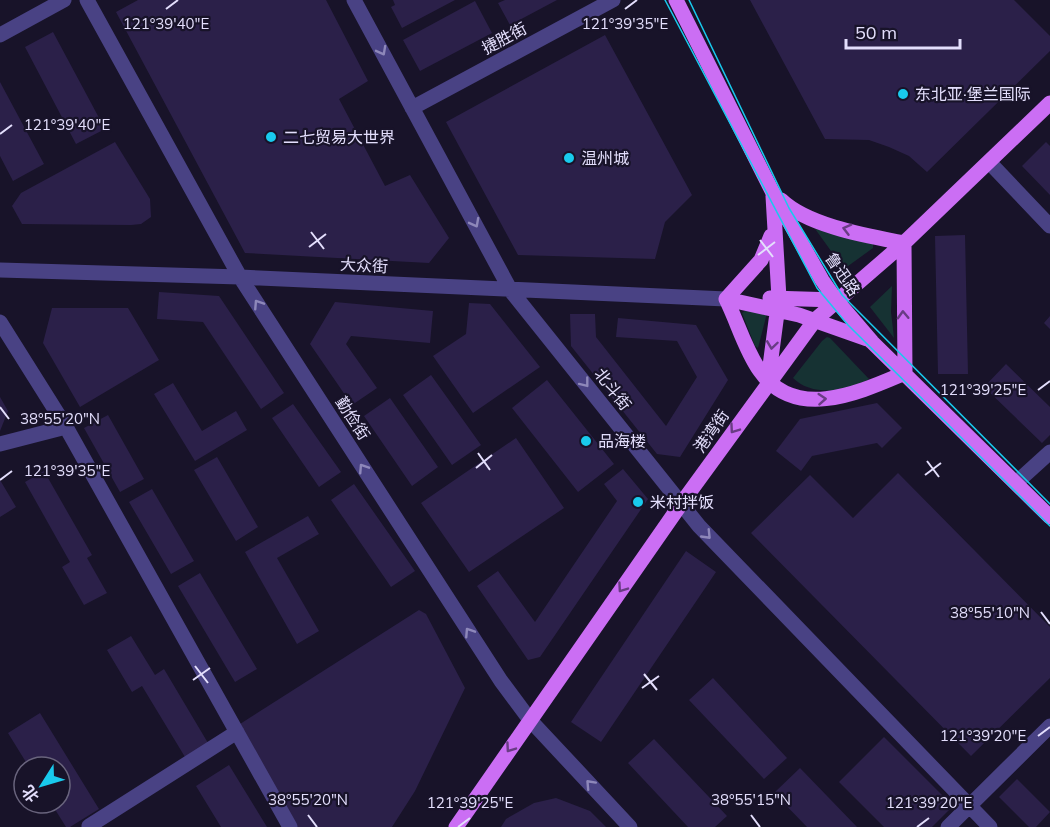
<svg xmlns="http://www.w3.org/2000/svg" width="1050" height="827" viewBox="0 0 1050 827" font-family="Mulish,'Noto Sans SC',sans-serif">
	<rect width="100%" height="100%" fill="#181329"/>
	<!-- grass -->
	<path fill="#163233" d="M813,226L873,243V248L844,269Z
		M892,286L891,312L894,338L870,307Z
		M746,310L767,313L758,348L755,346L742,313Z
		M827,337L830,338L869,379C848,392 812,397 793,378L822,341Z"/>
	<!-- building -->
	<path fill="#2b2049" d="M138,0H326L368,81L339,99L385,186L410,175L449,238L429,263L245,253L116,12Z
		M393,0H455L402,28L391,7L395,5Z
		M505,0H557L510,25L498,3Z
		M750,0H1014L1050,36V51L927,172L909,156L889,147L869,140L825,139Z
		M475,1L492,33L420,71L403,40Z
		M53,32L105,129L76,144L25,47Z
		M605,35L692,195L665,222L655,259L518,255L446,122Z
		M0,82L44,164L13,181L0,156Z
		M115,142L150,199L151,217L141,224L131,225L22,224L12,206L21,193Z
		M1046,142L1050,146V195L1022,166Z
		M965,235L968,374H938L935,236Z
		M159,292L219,296L284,393L261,409L203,322L157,319Z
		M335,302L433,311L430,343L351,336L346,344L377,388L352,405L310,344Z
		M469,303L490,304L540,367L473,413L433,356L466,334Z
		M52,308H128L159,360L80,407L43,343Z
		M570,314H595L596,337L666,426L697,377L677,341L616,337L618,318L696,325L728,380L680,457L657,454L571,346Z
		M1050,316V329L1044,323Z
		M1006,364L1050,407V435L1042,443L984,387Z
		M431,375L481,445L452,465L403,395Z
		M547,380L614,464L578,492L512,408Z
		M173,383L202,431L236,411L247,430L195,461L154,394Z
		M0,397L8,411L0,431Z
		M390,398L438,467L412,486L364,416Z
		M877,403L902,428L882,448L877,443L812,456L801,471L776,451L800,419Z
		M293,404L341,472L319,487L272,418Z
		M108,415L144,479L120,492L84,428Z
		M516,438L564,508L469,572L421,503Z
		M217,457L258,527L236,541L194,470Z
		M623,469L648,499L540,657L528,660L477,586L498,571L535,622L617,501L604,484Z
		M44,471L92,555L87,558L107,593L84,605L62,567L70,562L25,482Z
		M898,473L1050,627V678L971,756L751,533L810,475L853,518Z
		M0,480L16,507L0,517Z
		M354,484L415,571L391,587L331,500Z
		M152,489L194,561L171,574L129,502Z
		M308,516L319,534L277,558L319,631L297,644L245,552Z
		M686,551L716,572L601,742L571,722Z
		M200,573L257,669L235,682L178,586Z
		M419,610L426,614L465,688L415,791L392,827H296L240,724Z
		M131,636L155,675L164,669L208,743L185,757L142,686L132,692L107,650Z
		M713,678L787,758L764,779L689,700Z
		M40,713L99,809L70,827H66L51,803H60V767H29L8,733Z
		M884,737L953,806L932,827H884L839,782Z
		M654,739L727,816L715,827H688L628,763Z
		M229,765L267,827H221L196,786Z
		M800,768L857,827H807L774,793Z
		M1017,779L1050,812L1036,827H1029L999,797Z
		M556,798L590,811L606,827H501L506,819L534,803Z"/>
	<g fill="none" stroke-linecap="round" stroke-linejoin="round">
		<!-- minor -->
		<path stroke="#494284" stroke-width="15" d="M87,0L240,277L501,681L530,720L630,827
			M354,0L511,291L699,526L990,827
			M0,35L64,0
			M412,108L613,0
			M990,163L1050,226
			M0,270L240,277L726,299
			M0,322L66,427L290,827
			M0,444L66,427
			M1016,483L1050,452
			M89,826L237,732
			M948,827L1050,726"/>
		<!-- major -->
		<path stroke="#cb6ef4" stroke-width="15" d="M676,0L772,191L822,280L836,300L872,342L1050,517
			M781,200C808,226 868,236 904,243
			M770,298L836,300
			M726,299C738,323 745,350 760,371C796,422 860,392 905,373L904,243
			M726,299L799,315L867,339
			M726,299L761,260L771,236
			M768,381L779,298L773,196
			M456,827L681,504L815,320L904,243L1050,103"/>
		<!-- tram -->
		<path stroke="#19caed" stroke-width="1.5" d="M665,0L817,288L848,325L1050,526
			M689,0L789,208L842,295L1050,504"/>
	</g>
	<!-- one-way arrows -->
	<defs><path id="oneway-chevron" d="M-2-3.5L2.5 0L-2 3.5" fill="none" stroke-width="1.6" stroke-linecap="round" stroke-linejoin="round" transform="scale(1.5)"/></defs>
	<g stroke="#8e88ba">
		<use href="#oneway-chevron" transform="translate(382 51) rotate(62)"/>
		<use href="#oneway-chevron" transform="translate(475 223) rotate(62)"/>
		<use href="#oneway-chevron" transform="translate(258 304) rotate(-123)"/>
		<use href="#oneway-chevron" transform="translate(585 383) rotate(52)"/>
		<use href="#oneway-chevron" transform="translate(363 468) rotate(-123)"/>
		<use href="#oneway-chevron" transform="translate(707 535) rotate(46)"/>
		<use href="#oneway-chevron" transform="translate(469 632) rotate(-123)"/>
		<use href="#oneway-chevron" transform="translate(590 784) rotate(-133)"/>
	</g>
	<g stroke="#693c84">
		<use href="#oneway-chevron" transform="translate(847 229) rotate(-165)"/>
		<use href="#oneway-chevron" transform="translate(903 315) rotate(-92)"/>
		<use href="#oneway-chevron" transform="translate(772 345) rotate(98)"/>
		<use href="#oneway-chevron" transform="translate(822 399) rotate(-4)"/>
		<use href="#oneway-chevron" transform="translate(734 429) rotate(125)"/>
		<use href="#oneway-chevron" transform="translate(622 588) rotate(125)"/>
		<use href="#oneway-chevron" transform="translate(510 748) rotate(125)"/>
	</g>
	<!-- ticks -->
	<path fill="none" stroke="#e3defc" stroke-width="2" d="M166,9L178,0M625,9L637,0M0,134L12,125M311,232L324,249M760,240L773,257M309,247L326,234M758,255L775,242M1038,390L1050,381M0,407L9,419M478,453L490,470M927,461L939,477M476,468L492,455M925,475L941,463M0,480L12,471M1041,612L1050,624M195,666L208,683M644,674L657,690M193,680L210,668M642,688L659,676M1038,736L1050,727M308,815L317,827M751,815L760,827M458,827L470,818M917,827L929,818"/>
	<!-- markers -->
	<g fill="#19caed" stroke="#181329" stroke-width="2">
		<circle cx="903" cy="94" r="6"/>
		<circle cx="271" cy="137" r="6"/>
		<circle cx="569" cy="158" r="6"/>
		<circle cx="586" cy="441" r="6"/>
		<circle cx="638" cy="502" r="6"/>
	</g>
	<g text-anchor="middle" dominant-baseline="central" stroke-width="4.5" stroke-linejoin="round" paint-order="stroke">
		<!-- street labels -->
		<g font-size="16" fill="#e3defc" stroke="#181329">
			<text transform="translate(504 38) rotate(-28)">捷胜街</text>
			<text transform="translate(364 265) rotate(3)">大众街</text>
			<text transform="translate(843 274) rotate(56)">鲁迅路</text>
			<text transform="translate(613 389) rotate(52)">北斗街</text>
			<text transform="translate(353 418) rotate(57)">勤俭街</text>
			<text transform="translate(711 431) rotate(-55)">港湾街</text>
		</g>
		<!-- poi labels -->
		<g font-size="16" fill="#e3defc" stroke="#181329" text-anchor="start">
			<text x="915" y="94">东北亚·堡兰国际</text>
			<text x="283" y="137">二七贸易大世界</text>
			<text x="581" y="158">温州城</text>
			<text x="598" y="441">品海楼</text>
			<text x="650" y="502">米村拌饭</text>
		</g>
	</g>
	<g font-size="15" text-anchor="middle" fill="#e3defc" stroke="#181329" stroke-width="4.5" stroke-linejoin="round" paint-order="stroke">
		<text x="166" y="29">121°39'40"E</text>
		<text x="625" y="29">121°39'35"E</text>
		<text x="67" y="130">121°39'40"E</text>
		<text x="983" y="395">121°39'25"E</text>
		<text x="60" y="424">38°55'20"N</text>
		<text x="67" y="476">121°39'35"E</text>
		<text x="990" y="618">38°55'10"N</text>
		<text x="983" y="741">121°39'20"E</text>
		<text x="308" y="805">38°55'20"N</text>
		<text x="751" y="805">38°55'15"N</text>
		<text x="470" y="808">121°39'25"E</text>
		<text x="929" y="808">121°39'20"E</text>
	</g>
	<!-- north arrow -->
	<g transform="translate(42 785) rotate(233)"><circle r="28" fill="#181329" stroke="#69647d" stroke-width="1.5"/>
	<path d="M0-4.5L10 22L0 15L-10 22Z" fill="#19caed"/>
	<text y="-9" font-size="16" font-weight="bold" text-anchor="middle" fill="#e3defc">北</text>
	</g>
	<!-- scale -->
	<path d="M846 39v9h114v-9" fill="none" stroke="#e3defc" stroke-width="3"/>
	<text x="855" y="39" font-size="18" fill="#e3defc" stroke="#181329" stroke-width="4.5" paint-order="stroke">50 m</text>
</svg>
